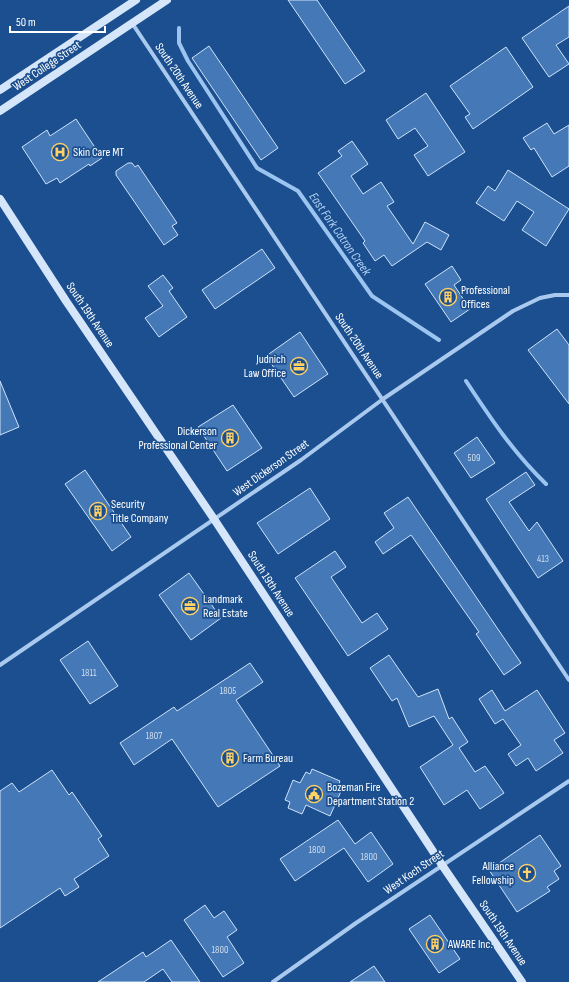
<svg xmlns="http://www.w3.org/2000/svg" width="569" height="982" viewBox="0 0 569 982" font-family="'Sofia Sans Condensed',sans-serif">
	<rect width="100%" height="100%" fill="#1b4f8f"/>
	<g fill="none" stroke-linecap="round" stroke-linejoin="round">
		<!-- stream -->
		<path stroke="#9cc4f0" stroke-width="4" d="M179,28V43L188,61L257,168L298,191L372,296L439,340
			M466,381C491,419 513,452 546,484"/>
	</g>
	<!-- building -->
	<path fill="#4478b7" stroke="#cfe3fa" d="M288,0H317L365,71L345,84Z
		M569,6V37L556,45L569,64L549,77L522,38Z
		M209,46L278,148L261,160L192,58Z
		M506,47L533,87L473,129L465,117L470,114L450,86Z
		M426,93L465,152L428,176L414,155L428,146L415,128L398,139L386,120Z
		M76,119L102,158L90,166L89,164L60,183L57,178L46,184L22,147L47,130L50,136Z
		M547,123L554,134L569,125V166L552,177L534,148L531,150L523,138Z
		M352,141L368,164L351,176L363,194L381,182L394,202L387,206L413,244L425,222L449,235L441,250L427,242L392,266L384,255L375,261L363,243L365,241L318,173L342,156L338,151Z
		M128,163H132L135,167L138,165L177,223L172,226L178,235L164,245L116,175V171Z
		M508,170L569,209L546,246L522,230L534,212L517,201L504,221L476,203L488,186L495,191Z
		M262,249L275,268L215,309L202,290Z
		M452,266L461,280L454,285L470,309L451,322L425,284Z
		M163,275L173,288L169,291L187,317L159,337L145,318L163,306L148,286Z
		M557,329L569,345V404L528,350Z
		M300,332L328,374L294,397L266,356Z
		M0,381L19,427L0,435Z
		M233,405L262,448L227,471L198,427Z
		M477,437L495,463L471,478L454,453Z
		M85,470L131,537L112,551L65,484Z
		M526,472L535,485L509,502L529,531L537,522L563,561L538,578L486,499Z
		M310,488L330,519L278,554L257,523Z
		M408,497L521,663L504,675L476,634L479,632L411,535L383,554L375,542L394,528L384,513Z
		M335,551L346,567L331,577L362,623L377,613L388,629L348,656L295,578Z
		M189,573L221,618L191,640L159,595Z
		M88,641L118,686L90,704L60,660Z
		M389,655L418,697L438,689L449,719L452,717L468,742L459,748L475,772L485,766L504,793L480,809L467,790L444,805L420,767L453,745L434,716L409,727L397,698L392,701L370,668Z
		M250,663L263,682L236,700L280,766L218,807L172,739L134,765L120,743L174,707L177,711Z
		M492,690L505,711L537,690L565,733L554,740L563,753L536,771L528,758L516,766L508,754L521,745L503,719L495,724L479,699Z
		M312,769L340,781L338,787L342,789L330,816L306,805L302,814L288,808L290,802L285,800L293,780L300,783L306,772L310,774Z
		M52,770L69,795L72,792L102,836L98,839L109,856L74,879L79,887L65,896L60,888L0,928V791L12,783L19,792Z
		M338,820L355,844L371,832L393,864L368,882L344,848L295,881L280,859Z
		M540,835L561,866L554,871L559,879L547,887L550,891L517,912L489,870Z
		M205,905L214,918L224,911L237,930L227,937L244,963L223,977L184,920Z
		M430,915L460,959L439,973L409,929Z
		M171,940L200,982H172L163,969L144,982H98L143,952L146,957Z
		M374,966L385,982H350Z"/>
	<g fill="none" stroke-linecap="round" stroke-linejoin="round">
		<!-- minor -->
		<path stroke="#a9c9ee" stroke-width="4" d="M132,23L569,680
			M0,665L301,460L383,399L513,311L540,298L555,295H569
			M273,982L356,923L569,781"/>
		<!-- secondary -->
		<path stroke="#d6e6fa" stroke-width="8" d="M0,90L136,0
			M0,111L167,0
			M0,199L66,301L214,519L442,865L522,982"/>
	</g>
	<!-- icons -->
	<defs>
		<g id="hospital-ring" transform="scale(0.9)"><circle r="9.5" fill="#1b4f8f" stroke="#ffd166" stroke-width="1.5"/><path d="M-5-5h3v3.5h4V-5h3V5h-3V1.5h-4V5h-3Z" fill="#ffd166"/></g>
		<g id="building-ring" transform="scale(0.9)"><circle r="9.5" fill="#1b4f8f" stroke="#ffd166" stroke-width="1.5"/><path d="M-4-6H4V6H1V3H-1V6H-4ZM-2.5-4.3h1.7v1.8h-1.7ZM.8-4.3h1.7v1.8H.8ZM-2.5-1h1.7V.8h-1.7ZM.8-1h1.7V.8H.8Z" fill="#ffd166"/></g>
		<g id="office-ring" transform="scale(0.9)"><circle r="9.5" fill="#1b4f8f" stroke="#ffd166" stroke-width="1.5"/><path d="M-6-3h4V-5.5h4V-3h4V5H-6ZM-1-4.5V-3h2v-1.5ZM-6 0V1H6V0Z" fill="#ffd166"/></g>
		<g id="civic-ring" transform="scale(0.9)"><circle r="9.5" fill="#1b4f8f" stroke="#ffd166" stroke-width="1.5"/><path d="M-.6-6.5H3V-4.5H.6V-3L4-1V1h2V6H-6V1h2V-1L-.6-3ZM-1.2 2.5V6h2.4V2.5Z" fill="#ffd166"/></g>
		<g id="church-ring" transform="scale(0.9)"><circle r="9.5" fill="#1b4f8f" stroke="#ffd166" stroke-width="1.5"/><path d="M-1.2-6h2.4v3.5h3.3v2.4h-3.3V6h-2.4V-.1h-3.3v-2.4h3.3Z" fill="#ffd166"/></g>
	</defs>
	<g fill-rule="evenodd">
		<use href="#hospital-ring" x="60" y="152"/>
		<use href="#building-ring" x="448" y="297"/>
		<use href="#office-ring" x="299" y="366"/>
		<use href="#building-ring" x="230" y="438"/>
		<use href="#building-ring" x="98" y="511"/>
		<use href="#office-ring" x="190" y="606"/>
		<use href="#building-ring" x="230" y="758"/>
		<use href="#civic-ring" x="314" y="794"/>
		<use href="#church-ring" x="527" y="873"/>
		<use href="#building-ring" x="435" y="944"/>
	</g>
	<g text-anchor="middle" dominant-baseline="central" stroke-width="3.5" stroke-linejoin="round" paint-order="stroke">
		<!-- number labels -->
		<g font-size="10" fill="#d0dded">
			<text x="474" y="458">509</text>
			<text x="543" y="559">413</text>
			<text x="89" y="673">1811</text>
			<text x="228" y="691">1805</text>
			<text x="154" y="736">1807</text>
			<text x="317" y="850">1800</text>
			<text x="369" y="857">1800</text>
			<text x="220" y="950">1800</text>
		</g>
		<!-- street labels -->
		<g font-size="12" fill="#fff" stroke="#1b4f8f">
			<text transform="translate(47 66) rotate(-34)">West College Street</text>
			<text transform="translate(179 76) rotate(56)">South 20th Avenue</text>
			<text transform="translate(90 315) rotate(56)">South 19th Avenue</text>
			<text transform="translate(359 346) rotate(56)">South 20th Avenue</text>
			<text transform="translate(271 468) rotate(-35)">West Dickerson Street</text>
			<text transform="translate(271 584) rotate(57)">South 19th Avenue</text>
			<text transform="translate(414 872) rotate(-34)">West Koch Street</text>
			<text transform="translate(503 933) rotate(56)">South 19th Avenue</text>
		</g>
		<!-- poi labels -->
		<g font-size="12" fill="#fff" stroke="#1b4f8f" text-anchor="start">
			<text x="73" y="152">Skin Care MT</text>
			<text x="461" y="290">Professional<tspan x="461" dy="14">Offices</tspan></text>
			<text x="286" y="359" text-anchor="end">Judnich<tspan x="286" dy="14">Law Office</tspan></text>
			<text x="217" y="431" text-anchor="end">Dickerson<tspan x="217" dy="14">Professional Center</tspan></text>
			<text x="111" y="504">Security<tspan x="111" dy="14">Title Company</tspan></text>
			<text x="203" y="599">Landmark<tspan x="203" dy="14">Real Estate</tspan></text>
			<text x="243" y="758">Farm Bureau</text>
			<text x="327" y="787">Bozeman Fire<tspan x="327" dy="14">Department Station 2</tspan></text>
			<text x="514" y="866" text-anchor="end">Alliance<tspan x="514" dy="14">Fellowship</tspan></text>
			<text x="448" y="944">AWARE Inc.</text>
		</g>
		<!-- water labels -->
		<g font-size="13" font-style="italic" fill="#b5d3f5" stroke="#1b4f8f">
			<text transform="translate(340 234) rotate(55)">East Fork Catron Creek</text>
		</g>
	</g>
	<!-- scale -->
	<path d="M10 26v6h95v-6" fill="none" stroke="#ffffff" stroke-width="2"/>
	<text x="16" y="26" font-size="12" fill="#ffffff" stroke="#1b4f8f" stroke-width="3" paint-order="stroke">50 m</text>
</svg>
